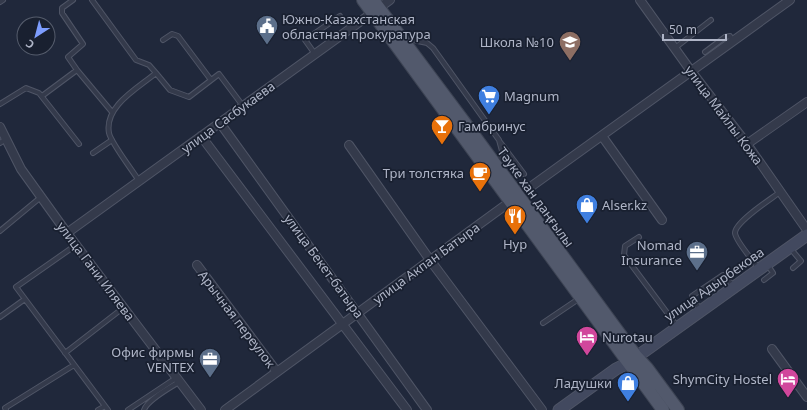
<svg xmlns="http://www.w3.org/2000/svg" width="807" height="410" viewBox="0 0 807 410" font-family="'Noto Sans',sans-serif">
	<rect width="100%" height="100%" fill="#20283b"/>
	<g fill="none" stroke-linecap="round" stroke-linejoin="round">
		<!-- lane casing -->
		<g stroke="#4f5566" stroke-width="6">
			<path id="lane" d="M92,0L136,60L149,65L156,73C138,88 104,106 109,133C111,143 133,171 139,181
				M0,2L3,0
				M404,38L427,43L433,48L499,140L502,151L499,165
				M163,40L172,34L178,36L211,80
				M675,48L711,20
				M705,52L725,37L730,36L733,41
				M315,54L305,40L340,16
				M77,70L112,112
				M156,73L170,90L189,97L219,74L243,106
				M42,96L77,70L68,57L83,44L62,13V8L73,0
				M0,104L26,88L39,93L79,144
				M500,142L524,174
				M0,143L6,139
				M93,153L112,140
				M0,231L41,197
				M639,237L625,246L624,255L677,326
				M76,245L16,287L108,410
				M790,248L801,261L793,268
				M759,269C753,260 736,242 735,233C735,222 771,199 780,192
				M764,280L773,273L767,264
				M700,310L692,296L723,275L734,286
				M0,317L25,299
				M543,323L580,298
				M65,353L123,308
				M6,410L5,408L74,365
				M98,410L105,406
				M128,410L176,378
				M144,410C147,400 171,387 179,382"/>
		</g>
		<!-- street casing -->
		<g stroke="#4f5566" stroke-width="10">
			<path id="street" d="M640,0L691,71L747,144L807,230
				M220,123L427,410
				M0,127L21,169L67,233L201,410
				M201,136L407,410
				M602,136L662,220
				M747,144L807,102
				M349,145L430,260L542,410
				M67,233L390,0
				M197,265L277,372
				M772,349L807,397
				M225,410L511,201L790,0"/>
		</g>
		<!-- secondary casing -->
		<g stroke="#4f5566" stroke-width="13">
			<path id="secondary" d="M559,410L616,369L628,363L807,235"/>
		</g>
		<!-- primary casing -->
		<g stroke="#3d4454" stroke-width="14">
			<path id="primary" d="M363,0L663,410
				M373,0L465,123L636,356L647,368L678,410"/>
		</g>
		<!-- lane -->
		<use href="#lane" stroke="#343a4b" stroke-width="4"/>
		<!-- street -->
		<use href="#street" stroke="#343a4b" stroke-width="8"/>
		<!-- secondary -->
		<use href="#secondary" stroke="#42495f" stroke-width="11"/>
		<!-- primary -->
		<use href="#primary" stroke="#52596c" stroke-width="12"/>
	</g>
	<!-- icons -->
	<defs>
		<g id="civic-pin" transform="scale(1.15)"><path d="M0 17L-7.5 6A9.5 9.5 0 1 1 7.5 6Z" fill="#5c6f8a" stroke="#192030"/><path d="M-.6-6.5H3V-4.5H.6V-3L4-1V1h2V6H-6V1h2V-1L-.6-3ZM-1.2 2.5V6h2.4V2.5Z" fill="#fff"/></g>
		<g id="school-pin" transform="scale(1.15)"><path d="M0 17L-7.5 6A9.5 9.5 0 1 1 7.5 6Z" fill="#8d6e63" stroke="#192030"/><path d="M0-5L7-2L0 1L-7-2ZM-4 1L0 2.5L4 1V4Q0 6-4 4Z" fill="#fff"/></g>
		<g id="supermarket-pin" transform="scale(1.15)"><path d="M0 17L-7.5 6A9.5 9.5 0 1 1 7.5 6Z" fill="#3f7fe0" stroke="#192030"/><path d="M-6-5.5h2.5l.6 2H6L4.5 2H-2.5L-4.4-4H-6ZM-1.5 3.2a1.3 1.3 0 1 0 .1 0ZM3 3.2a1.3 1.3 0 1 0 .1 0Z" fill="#fff"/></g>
		<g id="bar-pin" transform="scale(1.15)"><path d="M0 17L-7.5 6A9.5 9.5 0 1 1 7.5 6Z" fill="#e8710a" stroke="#192030"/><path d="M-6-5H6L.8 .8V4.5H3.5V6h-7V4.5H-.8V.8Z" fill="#fff"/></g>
		<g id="cafe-pin" transform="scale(1.15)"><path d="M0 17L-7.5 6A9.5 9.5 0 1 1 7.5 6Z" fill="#e8710a" stroke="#192030"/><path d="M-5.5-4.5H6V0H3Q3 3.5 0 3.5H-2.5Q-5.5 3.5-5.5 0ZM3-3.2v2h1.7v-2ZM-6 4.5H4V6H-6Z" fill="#fff"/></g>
		<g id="shop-pin" transform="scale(1.15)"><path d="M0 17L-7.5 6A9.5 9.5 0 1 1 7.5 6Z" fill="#3f7fe0" stroke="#192030"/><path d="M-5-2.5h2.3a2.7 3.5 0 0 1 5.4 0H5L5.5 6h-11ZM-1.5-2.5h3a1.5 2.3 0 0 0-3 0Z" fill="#fff"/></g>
		<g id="restaurant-pin" transform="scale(1.15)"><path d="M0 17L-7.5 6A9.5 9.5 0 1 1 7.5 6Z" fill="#e8710a" stroke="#192030"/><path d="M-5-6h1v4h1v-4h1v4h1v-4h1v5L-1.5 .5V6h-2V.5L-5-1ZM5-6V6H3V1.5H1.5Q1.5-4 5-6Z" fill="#fff"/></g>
		<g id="office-pin" transform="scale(1.15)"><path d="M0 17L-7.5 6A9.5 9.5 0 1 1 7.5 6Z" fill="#5c6f8a" stroke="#192030"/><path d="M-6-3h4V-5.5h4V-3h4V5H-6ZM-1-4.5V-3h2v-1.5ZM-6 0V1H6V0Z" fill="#fff"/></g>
		<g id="hotel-pin" transform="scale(1.15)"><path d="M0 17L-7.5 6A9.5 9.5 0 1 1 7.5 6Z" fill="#d1479c" stroke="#192030"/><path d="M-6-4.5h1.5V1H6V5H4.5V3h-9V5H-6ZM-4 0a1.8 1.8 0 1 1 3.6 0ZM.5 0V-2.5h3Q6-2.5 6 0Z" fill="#fff"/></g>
	</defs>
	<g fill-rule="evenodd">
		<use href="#civic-pin" x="267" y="26"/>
		<use href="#school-pin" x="570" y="42"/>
		<use href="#supermarket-pin" x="489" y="96"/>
		<use href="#bar-pin" x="442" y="126"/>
		<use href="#cafe-pin" x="480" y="173"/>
		<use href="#shop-pin" x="587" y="205"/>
		<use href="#restaurant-pin" x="515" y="216"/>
		<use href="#office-pin" x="697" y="252"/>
		<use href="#hotel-pin" x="587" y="337"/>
		<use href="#office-pin" x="210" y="359"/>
		<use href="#hotel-pin" x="788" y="379"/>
		<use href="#shop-pin" x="628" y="383"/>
	</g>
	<g text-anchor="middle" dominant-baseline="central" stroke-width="3.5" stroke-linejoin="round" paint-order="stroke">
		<!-- poi labels -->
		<g font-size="13" fill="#afb5c7" stroke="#192030" text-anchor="end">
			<text x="282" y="19" text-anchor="start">Южно-Казахстанская<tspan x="282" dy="15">областная прокуратура</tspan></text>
			<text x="554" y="42">Школа №10</text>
			<text x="504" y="96" text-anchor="start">Magnum</text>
			<text x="458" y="126" text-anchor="start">Гамбринус</text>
			<text x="464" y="173">Три толстяка</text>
			<text x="602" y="205" text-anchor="start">Alser.kz</text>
			<text x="515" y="244" text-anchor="middle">Нур</text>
			<text x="682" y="245">Nomad<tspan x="682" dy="15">Insurance</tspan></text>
			<text x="602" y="337" text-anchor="start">Nurotau</text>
			<text x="194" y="352">Офис фирмы<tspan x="194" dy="15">VENTEX</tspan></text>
			<text x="772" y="379">ShymCity Hostel</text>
			<text x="612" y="383">Ладушки</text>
		</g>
		<!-- street labels -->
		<g font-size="13" fill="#afb5c7" stroke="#192030">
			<text transform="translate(724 115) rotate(53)">улица Майлы Кожа</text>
			<text transform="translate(228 117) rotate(-36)">улица Сасбукаева</text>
			<text transform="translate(536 197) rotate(54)">Тәуке хан даңғылы</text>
			<text transform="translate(426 263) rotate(-36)">улица Акпан Батыра</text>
			<text transform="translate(324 266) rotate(54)">улица Бекет-батыра</text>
			<text transform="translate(96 271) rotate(53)">улица Гани Иляева</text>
			<text transform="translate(714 284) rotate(-35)">улица Адырбекова</text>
			<text transform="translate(237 319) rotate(53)">Арычная переулок</text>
		</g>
	</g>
	<!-- north arrow -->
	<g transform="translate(36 36) rotate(216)"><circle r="19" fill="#192030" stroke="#555c6c"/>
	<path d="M0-3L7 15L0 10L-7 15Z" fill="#7d9dfe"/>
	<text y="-6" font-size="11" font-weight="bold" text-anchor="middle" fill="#afb5c7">С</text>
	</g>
	<!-- scale -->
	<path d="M663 34v6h63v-6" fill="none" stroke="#afb5c7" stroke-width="2"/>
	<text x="669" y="34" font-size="12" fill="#afb5c7" stroke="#192030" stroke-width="3" paint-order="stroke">50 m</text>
</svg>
